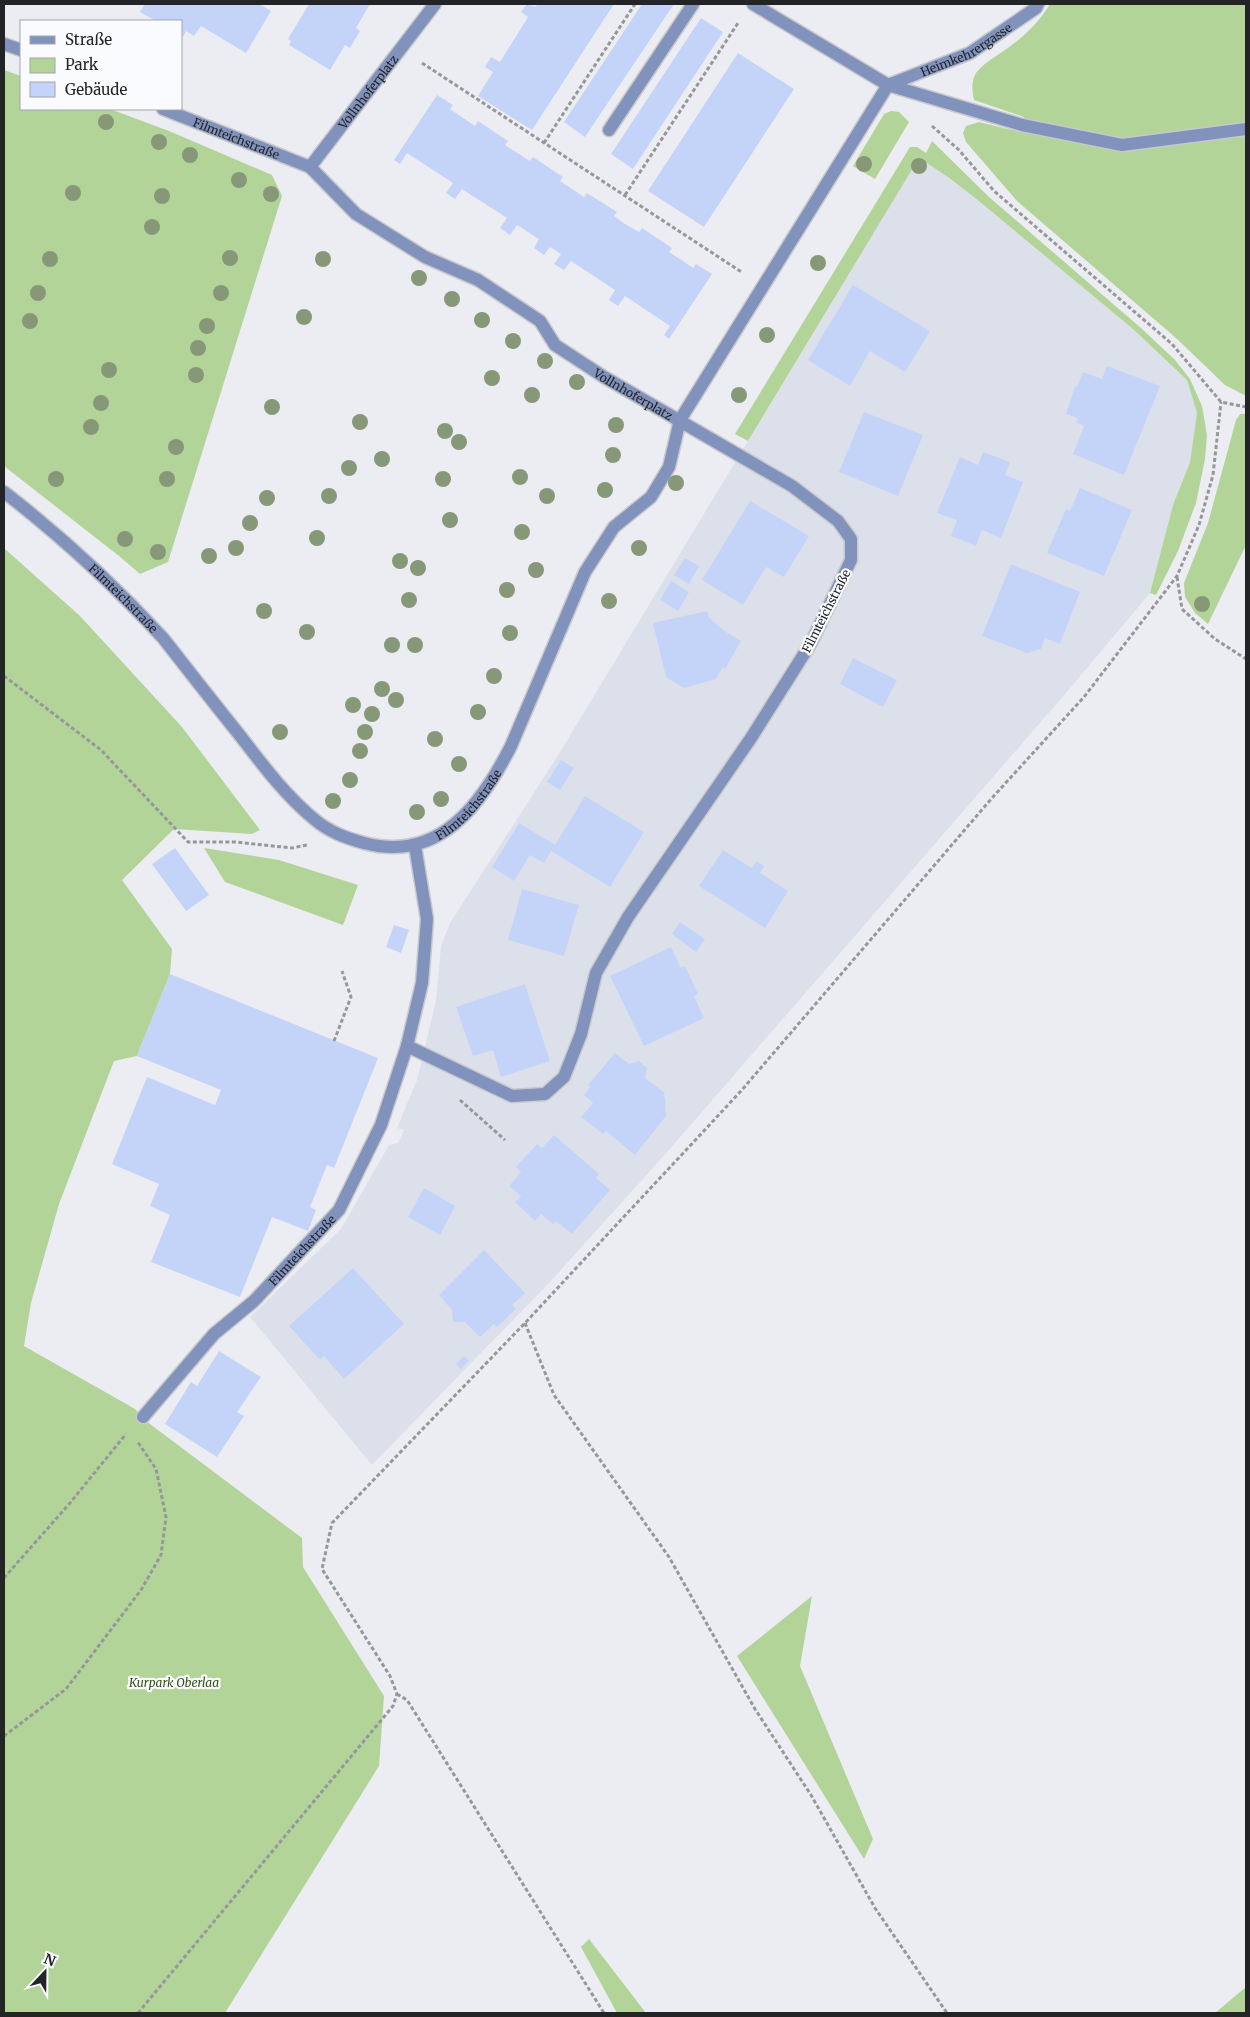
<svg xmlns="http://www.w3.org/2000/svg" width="1250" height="2017" viewBox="0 0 1250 2017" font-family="Merriweather,serif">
	<rect width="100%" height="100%" fill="#ecedf2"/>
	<!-- built -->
	<path fill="#dce0eb" d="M919,158L948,177L980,202L1133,329L1187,380L1197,413L1190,462L1173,505L1150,593L1072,686L669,1150L550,1282L372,1465L250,1317L341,1229L389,1145L398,1143L404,1130L397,1128L417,1080L436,1001L441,946L450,923L557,757Z"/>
	<!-- green -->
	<path fill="#b3d499" d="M1050,4H1246V396L1225,385L1176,338L1017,201L966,142L963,133L966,126L979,122L1020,132L1024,117L974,100C972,91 971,82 976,73C985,61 1001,54 1013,44C1028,33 1041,19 1050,4Z
		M4,70L21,76V109H110L169,131L272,175L282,196L168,562L140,574L119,556L4,466Z
		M891,111L899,112L909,122L875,179L853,166L884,114Z
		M932,141L989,197L1141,328L1175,360L1190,379L1202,406L1207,435L1205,459L1196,503L1178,551L1156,595L1150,593L1173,505L1190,462L1197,413L1187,380L1133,329L980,202L948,177L919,158L748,441L735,434L910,147H917L926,153Z
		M1240,414H1246V545L1208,624L1195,613L1185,597L1184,583L1208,523L1236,420Z
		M4,548L80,616L182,727L260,830L252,834L174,829L122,880L172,949L170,974L137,1056L114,1061L59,1204L31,1303L24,1346L135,1409L150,1424L302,1538L303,1567L384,1696L379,1766L225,2013H4Z
		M204,848L279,860L358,885L343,925L225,882Z
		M812,1596L800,1666L873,1839L864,1859L737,1656Z
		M589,1939L646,2013H617L581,1947Z
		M1246,1987V2013H1215Z"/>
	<!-- building -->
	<path fill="#c4d4f8" d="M145,4H259L271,11L246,53L201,26L194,36L186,31L183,37L181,36V21H156L140,12Z
		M309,4H370L356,28L360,31L350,48L345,45L330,70L289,45L291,41L288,39Z
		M527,4L535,7L538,4H614L532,130L478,96L493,72L485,67L491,57L500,62L528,17L521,12Z
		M642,4H674L585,137L564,122Z
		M701,18L723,32L633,169L611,154Z
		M738,53L794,89L704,227L648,191Z
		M437,95L453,105L450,109L475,126L478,121L508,141L505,145L530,161L533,157L563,177L560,181L584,197L587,193L617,212L614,216L625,224L639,232L642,228L672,248L669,252L680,259L693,268L696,264L712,274L669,339L664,335L670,326L625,296L618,306L609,300L615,290L571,261L564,270L554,264L561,254L550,247L544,255L534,248L539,239L517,225L510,235L500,228L507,218L462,189L455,199L446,193L453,183L407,153L400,164L394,160Z
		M853,285L930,331L905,372L870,351L850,386L808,360Z
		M1107,366L1160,386L1124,475L1073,454L1084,426L1076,422L1078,418L1066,414L1075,386L1077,387L1083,372L1102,379Z
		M864,412L923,435L898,496L839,472Z
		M983,452L1010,462L1005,475L1023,482L1001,538L982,530L976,546L951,536L957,520L937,513L960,457L978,465Z
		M1080,488L1132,510L1104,576L1047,553L1066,509L1070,511Z
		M750,501L809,536L784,577L766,567L743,605L702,580Z
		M685,558L699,566L689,584L674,575Z
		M1011,564L1080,592L1060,644L1045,638L1041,649L1027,653L982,636Z
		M671,581L689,592L678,611L660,600Z
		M707,611L709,618L726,632L741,641L725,669L723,667L716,679L684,688L666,677L653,623Z
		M853,658L897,680L883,707L840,684Z
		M561,760L574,768L560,790L547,782Z
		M585,796L644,832L610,887L551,851L544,863L530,855L514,881L492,867L519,823L555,845Z
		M175,848L209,895L186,911L152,864Z
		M723,850L752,868L756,861L764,866L760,873L788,891L765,928L699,886Z
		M522,889L579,905L564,956L508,940Z
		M680,922L705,939L696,952L672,934Z
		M394,925L409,930L401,953L386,947Z
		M671,947L681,968L685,966L698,994L694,996L704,1018L644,1046L610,976Z
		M170,974L378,1058L334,1168L327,1165L310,1207L316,1210L308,1231L272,1217L240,1297L151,1262L170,1215L150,1206L159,1184L112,1164L147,1077L215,1105L221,1090L137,1056Z
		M525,984L550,1061L501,1077L493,1050L473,1056L456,1007Z
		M615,1053L629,1064L639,1061L647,1068L645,1078L665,1093L663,1096L665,1098L666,1116L635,1155L606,1131L603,1134L581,1117L593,1103L584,1095L590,1087L588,1085Z
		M554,1135L599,1174L596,1178L610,1190L572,1234L556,1221L553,1224L541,1214L535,1221L515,1202L521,1196L509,1186L521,1172L516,1167L537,1144L542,1148Z
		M424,1188L455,1206L440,1235L408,1217Z
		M484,1250L525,1293L512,1305L516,1309L497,1327L494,1324L480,1337L465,1322H453L452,1310L439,1295Z
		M353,1268L404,1324L344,1379L324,1356L320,1360L289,1326Z
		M219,1351L261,1377L237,1412L244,1416L217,1457L165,1424L191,1382L197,1386Z
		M464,1356L469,1361L461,1369L456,1364Z"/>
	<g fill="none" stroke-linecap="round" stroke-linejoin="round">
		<!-- lane casing -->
		<g stroke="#c8c9cd" stroke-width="15">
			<path id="lane" d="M888,85L1022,125L1122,145L1246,129
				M609,130L693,4"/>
		</g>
		<!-- street casing -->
		<g stroke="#c8c9cd" stroke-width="15">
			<g id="street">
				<path d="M753,4L888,85"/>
				<path d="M4,44L21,50"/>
				<path id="s1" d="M888,85L970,53L1036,8L1038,4"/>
				<path id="s2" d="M163,109L310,167L356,214L425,257L478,280L540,321L555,345L604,377L792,486L838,521L851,539V560L811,643L751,738L628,917L596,973L581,1034L564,1077L545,1094L512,1096L407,1046"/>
				<path id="s3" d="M310,167L435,4"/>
				<path id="s4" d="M4,492C61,536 114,585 163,638C188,670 213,702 238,733C262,764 284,794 314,819C329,832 346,838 364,843C439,863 481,805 511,746L585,572L614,527L651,497L669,467L680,420L888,85"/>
				<path id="s5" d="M143,1417L214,1334L254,1301L339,1210L381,1125L407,1046L422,983L427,919L415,846"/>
			</g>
		</g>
		<!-- path -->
		<path stroke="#96979a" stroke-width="3" stroke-dasharray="4 2.5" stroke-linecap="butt" d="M422,63L743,273
			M932,126L959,150L994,191L1172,344L1221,402L1246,407
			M544,143L635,4
			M625,195L738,23
			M1177,577L1182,609L1215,639L1246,659
			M4,676L101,750L188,842H235L292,848L307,845
			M334,1041L351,997L342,971
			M460,1100L505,1140
			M525,1323L554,1395L669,1557L755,1709L811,1795L875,1908L947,2013
			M4,1578L70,1503L126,1434
			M397,1694L407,1700L604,2013
			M4,1736L66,1689L141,1590L161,1555L166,1517L156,1469L137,1441
			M138,2013L393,1706L397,1694L390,1676L322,1569L332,1523L525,1323L741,1091L992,798L1084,697L1177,576L1199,525L1213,475L1221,402"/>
		<!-- lane -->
		<use href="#lane" stroke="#8192bd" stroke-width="12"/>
		<!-- street -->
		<use href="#street" stroke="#8192bd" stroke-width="12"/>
	</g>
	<!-- trees -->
	<g fill="#879878">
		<circle cx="106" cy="122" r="8"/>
		<circle cx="159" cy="142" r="8"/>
		<circle cx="190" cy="155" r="8"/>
		<circle cx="864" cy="164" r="8"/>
		<circle cx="919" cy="166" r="8"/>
		<circle cx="239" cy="180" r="8"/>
		<circle cx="73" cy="193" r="8"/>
		<circle cx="271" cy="194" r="8"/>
		<circle cx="162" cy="196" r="8"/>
		<circle cx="152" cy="227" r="8"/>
		<circle cx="230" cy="258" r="8"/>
		<circle cx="50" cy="259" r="8"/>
		<circle cx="323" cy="259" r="8"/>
		<circle cx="818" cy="263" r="8"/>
		<circle cx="419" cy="278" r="8"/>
		<circle cx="38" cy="293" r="8"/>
		<circle cx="221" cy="293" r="8"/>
		<circle cx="452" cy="299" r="8"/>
		<circle cx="304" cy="317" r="8"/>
		<circle cx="482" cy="320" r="8"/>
		<circle cx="30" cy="321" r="8"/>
		<circle cx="207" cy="326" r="8"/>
		<circle cx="767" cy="335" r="8"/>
		<circle cx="513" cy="341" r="8"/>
		<circle cx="198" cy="348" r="8"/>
		<circle cx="545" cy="361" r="8"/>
		<circle cx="109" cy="370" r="8"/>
		<circle cx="196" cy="375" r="8"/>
		<circle cx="492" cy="378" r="8"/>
		<circle cx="577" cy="382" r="8"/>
		<circle cx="532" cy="395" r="8"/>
		<circle cx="739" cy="395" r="8"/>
		<circle cx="101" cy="403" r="8"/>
		<circle cx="272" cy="407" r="8"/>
		<circle cx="360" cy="422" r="8"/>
		<circle cx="616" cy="425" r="8"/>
		<circle cx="91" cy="427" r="8"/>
		<circle cx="445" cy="431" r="8"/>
		<circle cx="459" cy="442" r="8"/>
		<circle cx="176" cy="447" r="8"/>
		<circle cx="613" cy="455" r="8"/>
		<circle cx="382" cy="459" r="8"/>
		<circle cx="349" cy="468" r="8"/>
		<circle cx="520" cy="477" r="8"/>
		<circle cx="56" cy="479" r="8"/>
		<circle cx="167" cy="479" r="8"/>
		<circle cx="443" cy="479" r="8"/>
		<circle cx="676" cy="483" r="8"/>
		<circle cx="605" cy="490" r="8"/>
		<circle cx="329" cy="496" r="8"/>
		<circle cx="547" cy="496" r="8"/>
		<circle cx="267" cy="498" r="8"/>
		<circle cx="450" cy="520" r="8"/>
		<circle cx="250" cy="523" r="8"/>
		<circle cx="522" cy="532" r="8"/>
		<circle cx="317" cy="538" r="8"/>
		<circle cx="125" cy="539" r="8"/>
		<circle cx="236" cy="548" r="8"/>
		<circle cx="639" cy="548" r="8"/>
		<circle cx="158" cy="552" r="8"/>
		<circle cx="209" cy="556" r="8"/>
		<circle cx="400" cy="561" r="8"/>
		<circle cx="418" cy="568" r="8"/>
		<circle cx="536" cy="570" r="8"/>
		<circle cx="507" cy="590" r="8"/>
		<circle cx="409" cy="600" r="8"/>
		<circle cx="609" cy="601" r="8"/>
		<circle cx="1202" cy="604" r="8"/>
		<circle cx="264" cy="611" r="8"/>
		<circle cx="307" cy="632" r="8"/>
		<circle cx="510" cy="633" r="8"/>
		<circle cx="392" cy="645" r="8"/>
		<circle cx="415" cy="645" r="8"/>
		<circle cx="494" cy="676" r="8"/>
		<circle cx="382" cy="689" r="8"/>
		<circle cx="396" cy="700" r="8"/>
		<circle cx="353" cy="705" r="8"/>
		<circle cx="478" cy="712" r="8"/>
		<circle cx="372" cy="714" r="8"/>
		<circle cx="280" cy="732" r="8"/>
		<circle cx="365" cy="732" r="8"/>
		<circle cx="435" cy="739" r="8"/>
		<circle cx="360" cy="751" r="8"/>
		<circle cx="459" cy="764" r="8"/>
		<circle cx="350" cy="780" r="8"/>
		<circle cx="441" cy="799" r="8"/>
		<circle cx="333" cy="801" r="8"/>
		<circle cx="417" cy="812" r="8"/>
	</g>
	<g text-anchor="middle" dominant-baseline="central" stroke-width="4.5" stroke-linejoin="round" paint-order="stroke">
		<!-- street labels -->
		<g font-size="12" fill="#232425" stroke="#f9fbff">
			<text stroke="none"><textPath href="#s1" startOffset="86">Heimkehrergasse</textPath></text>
			<text stroke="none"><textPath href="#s3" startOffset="95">Vollnhoferplatz</textPath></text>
			<text stroke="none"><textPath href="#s2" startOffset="79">Filmteichstraße</textPath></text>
			<text stroke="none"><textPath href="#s2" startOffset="558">Vollnhoferplatz</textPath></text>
			<text stroke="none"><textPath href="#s4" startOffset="160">Filmteichstraße</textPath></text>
			<text transform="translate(826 611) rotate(-63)">Filmteichstraße</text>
			<text stroke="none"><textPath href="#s4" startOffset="628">Filmteichstraße</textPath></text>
			<text stroke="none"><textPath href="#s5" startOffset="231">Filmteichstraße</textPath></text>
		</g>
		<!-- park labels -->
		<g font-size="12" font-style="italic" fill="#345214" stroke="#f9fbff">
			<text x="174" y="1682">Kurpark Oberlaa</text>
		</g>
	</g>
	<!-- border -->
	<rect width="1250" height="2017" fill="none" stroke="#232425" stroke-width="10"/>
	<!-- legend -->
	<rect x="20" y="20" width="162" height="90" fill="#f9fbff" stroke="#a3a5a8"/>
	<rect x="30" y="36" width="25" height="8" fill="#8192bd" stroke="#a3a5a8"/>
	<text x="65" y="45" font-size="15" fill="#232425">Straße</text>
	<rect x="30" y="58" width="25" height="15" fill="#b3d499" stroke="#a3a5a8"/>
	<text x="65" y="70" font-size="15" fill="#232425">Park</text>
	<rect x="30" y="82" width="25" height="15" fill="#c4d4f8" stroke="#a3a5a8"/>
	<text x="65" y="95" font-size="15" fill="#232425">Gebäude</text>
	<!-- north arrow -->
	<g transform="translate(45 1972) rotate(22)" stroke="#f9fbff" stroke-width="4" paint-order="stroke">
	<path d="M0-4L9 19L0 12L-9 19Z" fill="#232425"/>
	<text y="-8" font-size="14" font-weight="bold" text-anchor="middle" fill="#232425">N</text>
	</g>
</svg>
